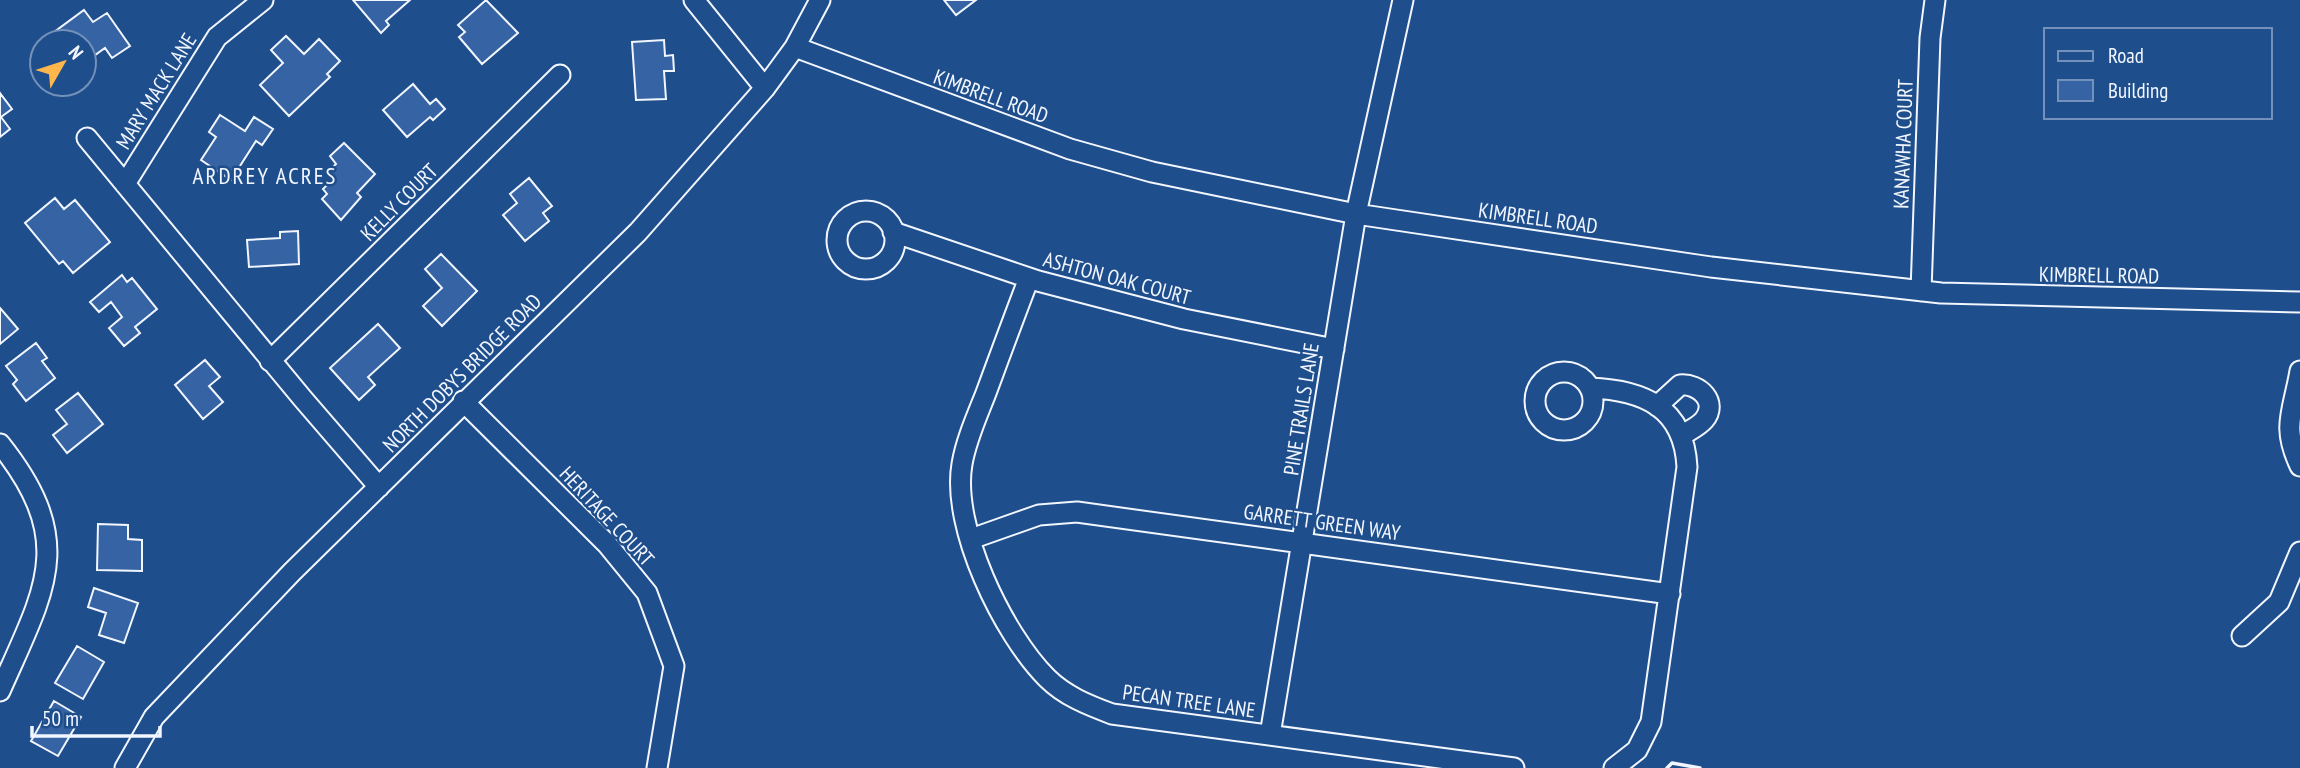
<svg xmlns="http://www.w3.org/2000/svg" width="2300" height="768" viewBox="0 0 2300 768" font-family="'PT Sans Narrow',sans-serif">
	<rect width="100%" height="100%" fill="#1f4e8c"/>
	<!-- building -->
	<path fill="#3563a3" stroke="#f2f6ff" stroke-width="2" d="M353,0H410L386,21L389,25L381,33Z
		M486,0L518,33L482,64L459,37L465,32L458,25Z
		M944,0H976L956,15Z
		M84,10L93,22L107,13L130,46L112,58L105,48L84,63V42H49L46,38Z
		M286,36L304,54L319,39L340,61L327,74L330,77L289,116L260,85L283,63L271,50Z
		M664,40L665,56L673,55L674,71H664L666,99L636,100L632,42Z
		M413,84L430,104L436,99L445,109L433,120L430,117L407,137L383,110Z
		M0,93L12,109L1,117L10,129L0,137Z
		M220,115L245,131L254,117L273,129L262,145L256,141L231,180L201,160L216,137L209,132Z
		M344,143L375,174L357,193L361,197L341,220L322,199L327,194L323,189L333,179L327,173L336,164L330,156Z
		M529,178L552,206L543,213L549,221L525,241L503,215L517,203L510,194Z
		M55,198L64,209L75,200L110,242L73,273L63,261L59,264L25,223Z
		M298,231L299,264L249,267L247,240L280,238V232Z
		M441,254L477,291L442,326L423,306L442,288L425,269Z
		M122,275L127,282L132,278L157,309L135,327L140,333L124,346L109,328L122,317L111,302L99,312L90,302Z
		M0,308L18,329L0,344Z
		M378,324L400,348L368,377L375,385L359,400L330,368Z
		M36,343L47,358L42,361L55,378L26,401L13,384L17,380L6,366Z
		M205,360L220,377L209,386L223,402L203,419L175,385Z
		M78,393L103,424L67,453L53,435L67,424L56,410Z
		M98,524L128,525V539L142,540V571L97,570Z
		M94,588L138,603L124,643L99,635L106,613L88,607Z
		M77,646L104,662L83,699L55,683Z
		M54,701L81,717L58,756L31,741Z"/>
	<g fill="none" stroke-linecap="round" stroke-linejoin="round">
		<!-- minor casing -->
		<g stroke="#f2f6ff" stroke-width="23">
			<path id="minor" d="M694,0L765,88
				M795,47L1070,149L1152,172L1356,214L1711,267L1941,293L2300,302
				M87,138L303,399L379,487
				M125,184L217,37L263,0
				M837 240a29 29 0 1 1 58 0a29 29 0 1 1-58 0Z
				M893,232L1038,281L1184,319L1334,349
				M1029,278C1014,317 1000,355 986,393C977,416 966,440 962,464C951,527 1003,634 1047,678C1065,696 1088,705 1112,714L1514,768
				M1921,291L1930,38L1935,0
				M270,361L560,75
				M2300,371C2293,412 2281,426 2300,466
				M1535 401a29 29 0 1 1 58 0a29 29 0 1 1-58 0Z
				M1590,388C1643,390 1684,407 1687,467L1651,722L1637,750L1614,768
				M463,401L607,544L647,593L674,666L657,768
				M1657,406L1680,385C1699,383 1719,402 1704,420C1698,427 1688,431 1681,436
				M0,444C78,542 45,589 0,691
				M971,539L1039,515L1077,512L1670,594
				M2242,636L2279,602L2300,552
				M1270,735L1356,214L1403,0
				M125,768L154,717L292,572L638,232L765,88L795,47L820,0"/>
		</g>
		<!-- minor -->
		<use href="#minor" stroke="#1f4e8c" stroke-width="19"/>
		<!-- wall -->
		<path stroke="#f2f6ff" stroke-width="3.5" d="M1667,768L1672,763L1700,768"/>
	</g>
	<g text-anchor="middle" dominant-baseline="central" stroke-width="5" stroke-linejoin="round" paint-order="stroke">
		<!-- street labels -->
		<g font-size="21" fill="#f2f6ff" stroke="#1f4e8c">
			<text transform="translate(156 91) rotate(-58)">MARY MACK LANE</text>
			<text transform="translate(991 96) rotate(20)">KIMBRELL ROAD</text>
			<text transform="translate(1903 144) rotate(-88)">KANAWHA COURT</text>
			<text transform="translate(399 202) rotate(-45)">KELLY COURT</text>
			<text transform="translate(1538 218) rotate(8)">KIMBRELL ROAD</text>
			<text transform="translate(2099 275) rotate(1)">KIMBRELL ROAD</text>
			<text transform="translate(1117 278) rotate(15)">ASHTON OAK COURT</text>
			<text transform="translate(462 373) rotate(-45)">NORTH DOBYS BRIDGE ROAD</text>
			<text transform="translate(1301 409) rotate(-81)">PINE TRAILS LANE</text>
			<text transform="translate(607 516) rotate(47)">HERITAGE COURT</text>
			<text transform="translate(1322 522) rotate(8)">GARRETT GREEN WAY</text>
			<text transform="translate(1189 701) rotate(8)">PECAN TREE LANE</text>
		</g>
		<!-- neighbourhood labels -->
		<g font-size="23" letter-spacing="2" fill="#f2f6ff" stroke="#1f4e8c">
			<text x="265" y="175">ARDREY ACRES</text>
		</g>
	</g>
	<!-- legend -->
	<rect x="2044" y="28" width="228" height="91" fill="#1f4e8c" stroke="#7391ba" stroke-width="2"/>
	<rect x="2058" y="51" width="35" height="10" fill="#1f4e8c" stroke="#7391ba" stroke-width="2"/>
	<text x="2108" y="63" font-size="21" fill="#f2f6ff">Road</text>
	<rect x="2058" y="80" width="35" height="21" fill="#3563a3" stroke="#7391ba" stroke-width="2"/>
	<text x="2108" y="98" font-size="21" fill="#f2f6ff">Building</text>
	<!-- north arrow -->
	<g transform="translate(63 63) rotate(51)"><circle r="33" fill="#1f4e8c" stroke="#7391ba" stroke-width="2"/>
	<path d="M0-5L12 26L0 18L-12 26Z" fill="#ffb74d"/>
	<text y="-10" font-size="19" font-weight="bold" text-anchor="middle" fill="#f2f6ff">N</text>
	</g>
	<!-- scale -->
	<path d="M32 726v10h128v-10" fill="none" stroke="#f2f6ff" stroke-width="3.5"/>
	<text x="42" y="726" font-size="21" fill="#f2f6ff" stroke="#1f4e8c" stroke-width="5" paint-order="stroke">50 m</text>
</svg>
